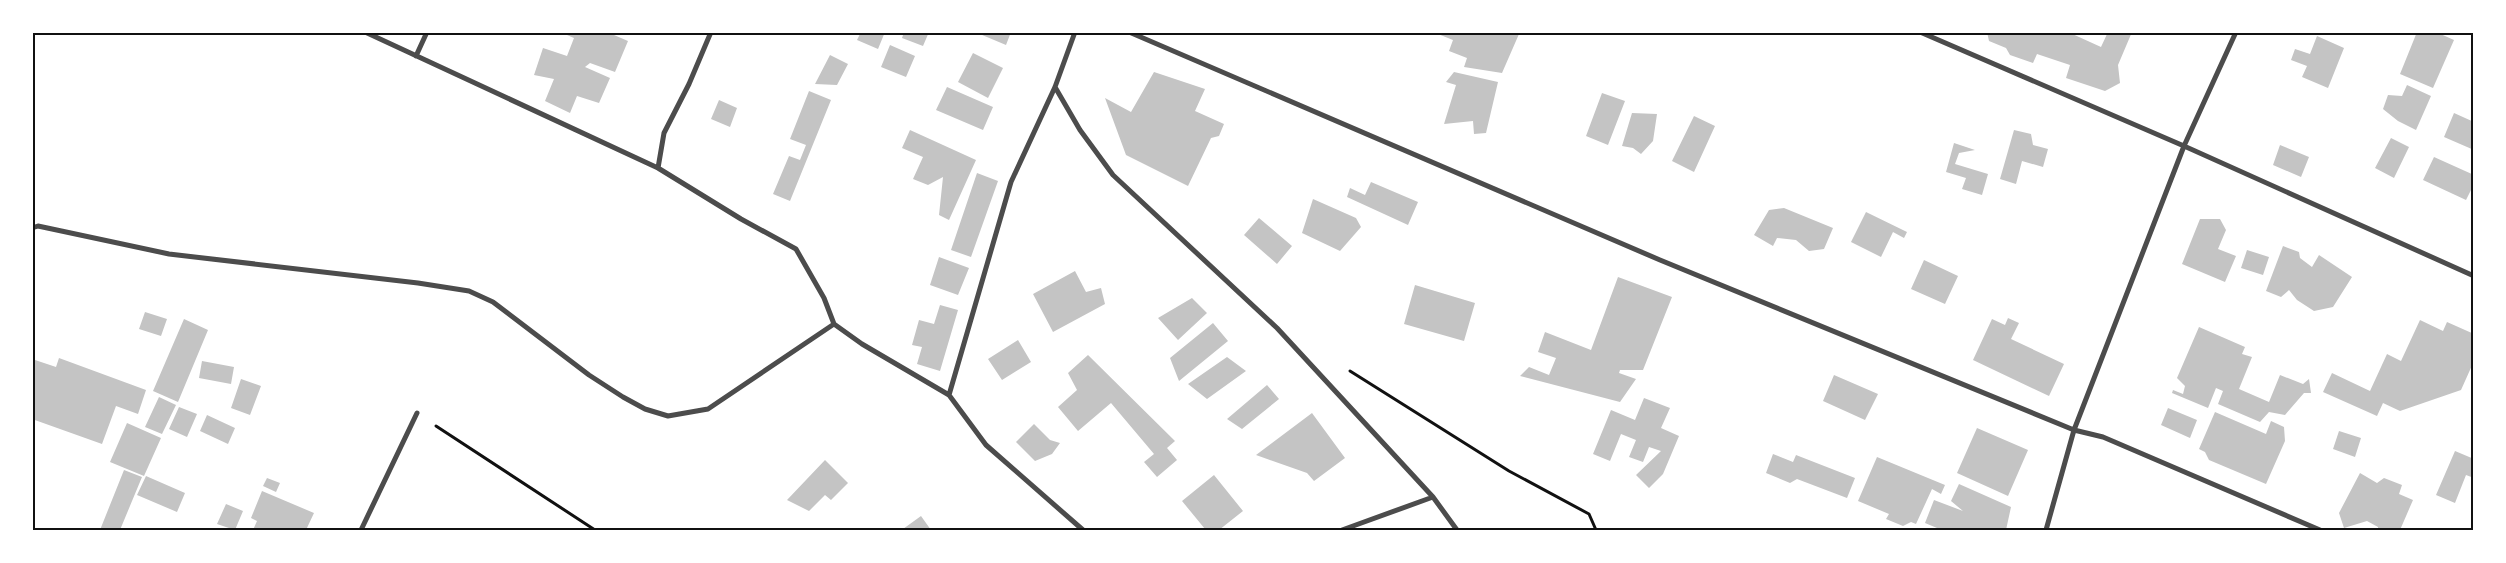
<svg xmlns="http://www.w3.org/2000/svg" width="2506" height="563" viewBox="0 0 2506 563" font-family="'Space Grotesk',sans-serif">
	<rect width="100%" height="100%" fill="#fff"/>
	<!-- building -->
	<path fill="#c4c4c4" d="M560,32H607L628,41L615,72L590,63L585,67L610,78L599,103L577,96L570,113L545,101L554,79L534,75L543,48L567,56L574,38Z
		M861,32H885L878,49L857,40Z
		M904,32H929L923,46L902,38Z
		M975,32H1011L1006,45Z
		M1433,32H1514L1519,34L1502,73L1464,67L1467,58L1449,51L1453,40Z
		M1987,32H2068L2101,47L2108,32H2132L2118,65L2120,83L2105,91L2066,78L2070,65L2037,54L2033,63L2010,55L2006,48L1989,41Z
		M2417,32H2436L2454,40L2433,88L2400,74Z
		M2317,36L2344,48L2328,88L2302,77L2307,66L2291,60L2295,49L2310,54Z
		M890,45L915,56L906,77L881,67Z
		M973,53L1003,68L988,98L958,82Z
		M830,55L848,64L837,85L815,84Z
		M1154,72L1205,89L1195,111L1224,124L1219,136L1211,138L1188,186L1126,155L1105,98L1131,112Z
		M1454,72L1498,82L1486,133L1474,134L1473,121L1444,124L1456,85L1446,82Z
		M2407,85L2431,96L2416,130L2398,121L2383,109L2388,95L2402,96Z
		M947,87L993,107L983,130L936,110Z
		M809,91L831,100L790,201L773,194L789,156L800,160L806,145L790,139Z
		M1602,93L1625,101L1608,145L1586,136Z
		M719,100L737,108L730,127L711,119Z
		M1632,113L1657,114L1653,141L1641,154L1633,148L1622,146Z
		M2454,113L2474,122V150L2444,137Z
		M1694,116L1715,126L1694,172L1672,161Z
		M910,130L976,160L949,220L939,215L943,177L928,185L913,179L923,157L902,148Z
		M2014,130L2031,134L2033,145L2048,149L2043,167L2022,161L2016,184L2000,179Z
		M2391,138L2409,147L2394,178L2375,168Z
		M1954,143L1975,150L1959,153L1955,164L1988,174L1982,195L1962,189L1966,178L1946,172Z
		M2280,145L2309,157L2301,177L2273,165Z
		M2434,157L2474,175V184L2466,200L2423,180Z
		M977,173L998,181L971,257L951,250Z
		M1371,182L1418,202L1408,225L1347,197L1350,188L1365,195Z
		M1313,199L1356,218L1361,227L1340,251L1302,233Z
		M1784,208L1833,228L1824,249L1809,251L1796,240L1777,238L1773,246L1754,235L1769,210Z
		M1866,212L1907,232L1904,238L1893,232L1881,257L1851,242Z
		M1259,218L1292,246L1277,264L1244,235Z
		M2200,219H2220L2226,230L2218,249L2236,256L2225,282L2182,264Z
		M2283,246L2299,252L2300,258L2312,267L2319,255L2352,277L2333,307L2314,311L2297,300L2289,290L2281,297L2266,291Z
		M2247,250L2269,257L2263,275L2241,268Z
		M939,257L969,268L958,295L930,285Z
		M1924,260L1958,276L1945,304L1911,289Z
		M1075,271L1086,292L1101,288L1105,304L1053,332L1033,294Z
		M1618,277L1672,297L1643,370H1620L1619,373L1636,379L1620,402L1520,376L1529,367L1549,375L1556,358L1538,352L1545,332L1591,350Z
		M1415,285L1475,303L1464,341L1404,324Z
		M1192,298L1207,313L1178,340L1158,318Z
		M940,305L958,310L940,371L917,364L922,347L912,345L919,320L934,324Z
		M145,312L167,319L161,336L139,329Z
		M2008,318L2019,323L2011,339L2064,364L2049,396L1973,360L1992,319L2005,325Z
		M184,319L208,330L178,402L153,391Z
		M2420,320L2443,331L2447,322L2474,334V361L2461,390L2400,411L2383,403L2377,416L2323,392L2332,373L2370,391L2387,354L2401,361Z
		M1213,323L1228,341L1179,381L1170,358Z
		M2199,327L2245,347L2242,354L2252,357L2239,389L2269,402L2280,375L2303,384L2309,379L2311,393H2304L2285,415L2269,412L2260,422L2218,404L2223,391L2216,388L2208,408L2172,393L2173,390L2183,394L2185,386L2177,378Z
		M1018,340L1031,362L1002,380L988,359Z
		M1088,355L1175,441L1167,448L1177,460L1157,477L1144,462L1154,454L1111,403L1078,431L1058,407L1077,390L1068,373Z
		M1227,357L1246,371L1207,399L1188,384Z
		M59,358L146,390L138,414L116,406L102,444L32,419V359L56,367Z
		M202,361L234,367L231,384L199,378Z
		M1834,375L1878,394L1865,420L1823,401Z
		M241,379L261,386L250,415L231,408Z
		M1267,385L1279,399L1242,429L1227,419Z
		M159,397L176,405L162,434L145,427Z
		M1644,398L1670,408L1661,428L1679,436L1663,474L1649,488L1636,475L1661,451L1649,447L1643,462L1629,457L1636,440L1621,434L1610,461L1593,454L1611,410L1635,420Z
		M179,407L197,414L187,437L169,429Z
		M2168,408L2197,420L2190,438L2161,425Z
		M2215,412L2266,434L2271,421L2284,427L2285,441L2266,484L2209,460L2205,452L2199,449Z
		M1312,413L1345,458L1314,481L1307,473L1256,455Z
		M207,415L235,428L228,444L200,431Z
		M127,423L161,438L144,476L110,462Z
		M1034,424L1050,440L1060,443L1052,454L1035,461L1016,442Z
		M1977,428L2028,450L2008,496L1957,473Z
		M2339,431L2361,438L2355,457L2333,449Z
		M2455,451L2474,459V478L2466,475L2455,503L2436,495Z
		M1773,454L1793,462L1796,455L1855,478L1847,498L1797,479L1790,483L1766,473Z
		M1877,457L1945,485L1941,494L1932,489L1916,524L1911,522L1903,526L1886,519L1889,514L1858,501Z
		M825,460L848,483L831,500L825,495L809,511L787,500Z
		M124,470L142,477L120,530H100Z
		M2360,473L2377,483L2384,478L2402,485L2399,494L2413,500L2400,530H2378V527L2367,521L2344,528L2339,513Z
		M1214,475L1243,511L1219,530H1203L1205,529L1182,501Z
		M146,476L185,493L177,512L137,495Z
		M267,478L280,483L276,492L263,486Z
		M1959,484L2011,507L2006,530H1937V528L1925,523L1934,500L1963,511L1951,501Z
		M262,491L314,513L306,530H253L257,521L251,518Z
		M226,504L243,511L235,530L217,524Z
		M921,516L931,530H904L903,529Z"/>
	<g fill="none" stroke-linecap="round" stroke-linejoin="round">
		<!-- path -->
		<path stroke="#111" stroke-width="3" d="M1350,371L1509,471L1589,514L1596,530
			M436,426L595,530"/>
		<!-- minor -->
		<path stroke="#4c4c4c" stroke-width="5" d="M365,32L658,168L741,219L796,249L824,298L834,324L862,344L949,395L986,445L1083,530
			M1129,32L1660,260L2074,430L2103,437L2320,530
			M1920,32L2184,146L2474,276
			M416,56L427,32
			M1055,87L1080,130L1113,175L1277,328L1433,497L1457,530
			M658,168L664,133L689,84L711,32
			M32,228L38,226L169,254L418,283L469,291L493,302L589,375L623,397L645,409L668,416L708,409L834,324
			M949,395L1011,182L1055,87L1075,32
			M361,530L417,413
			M1342,530L1433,497
			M2046,530L2074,430L2184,146L2236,32"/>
	</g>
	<!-- border -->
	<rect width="2506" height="563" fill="none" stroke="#ffffff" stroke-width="68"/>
	<rect x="34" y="34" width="2438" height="495" fill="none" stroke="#111" stroke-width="2"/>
</svg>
